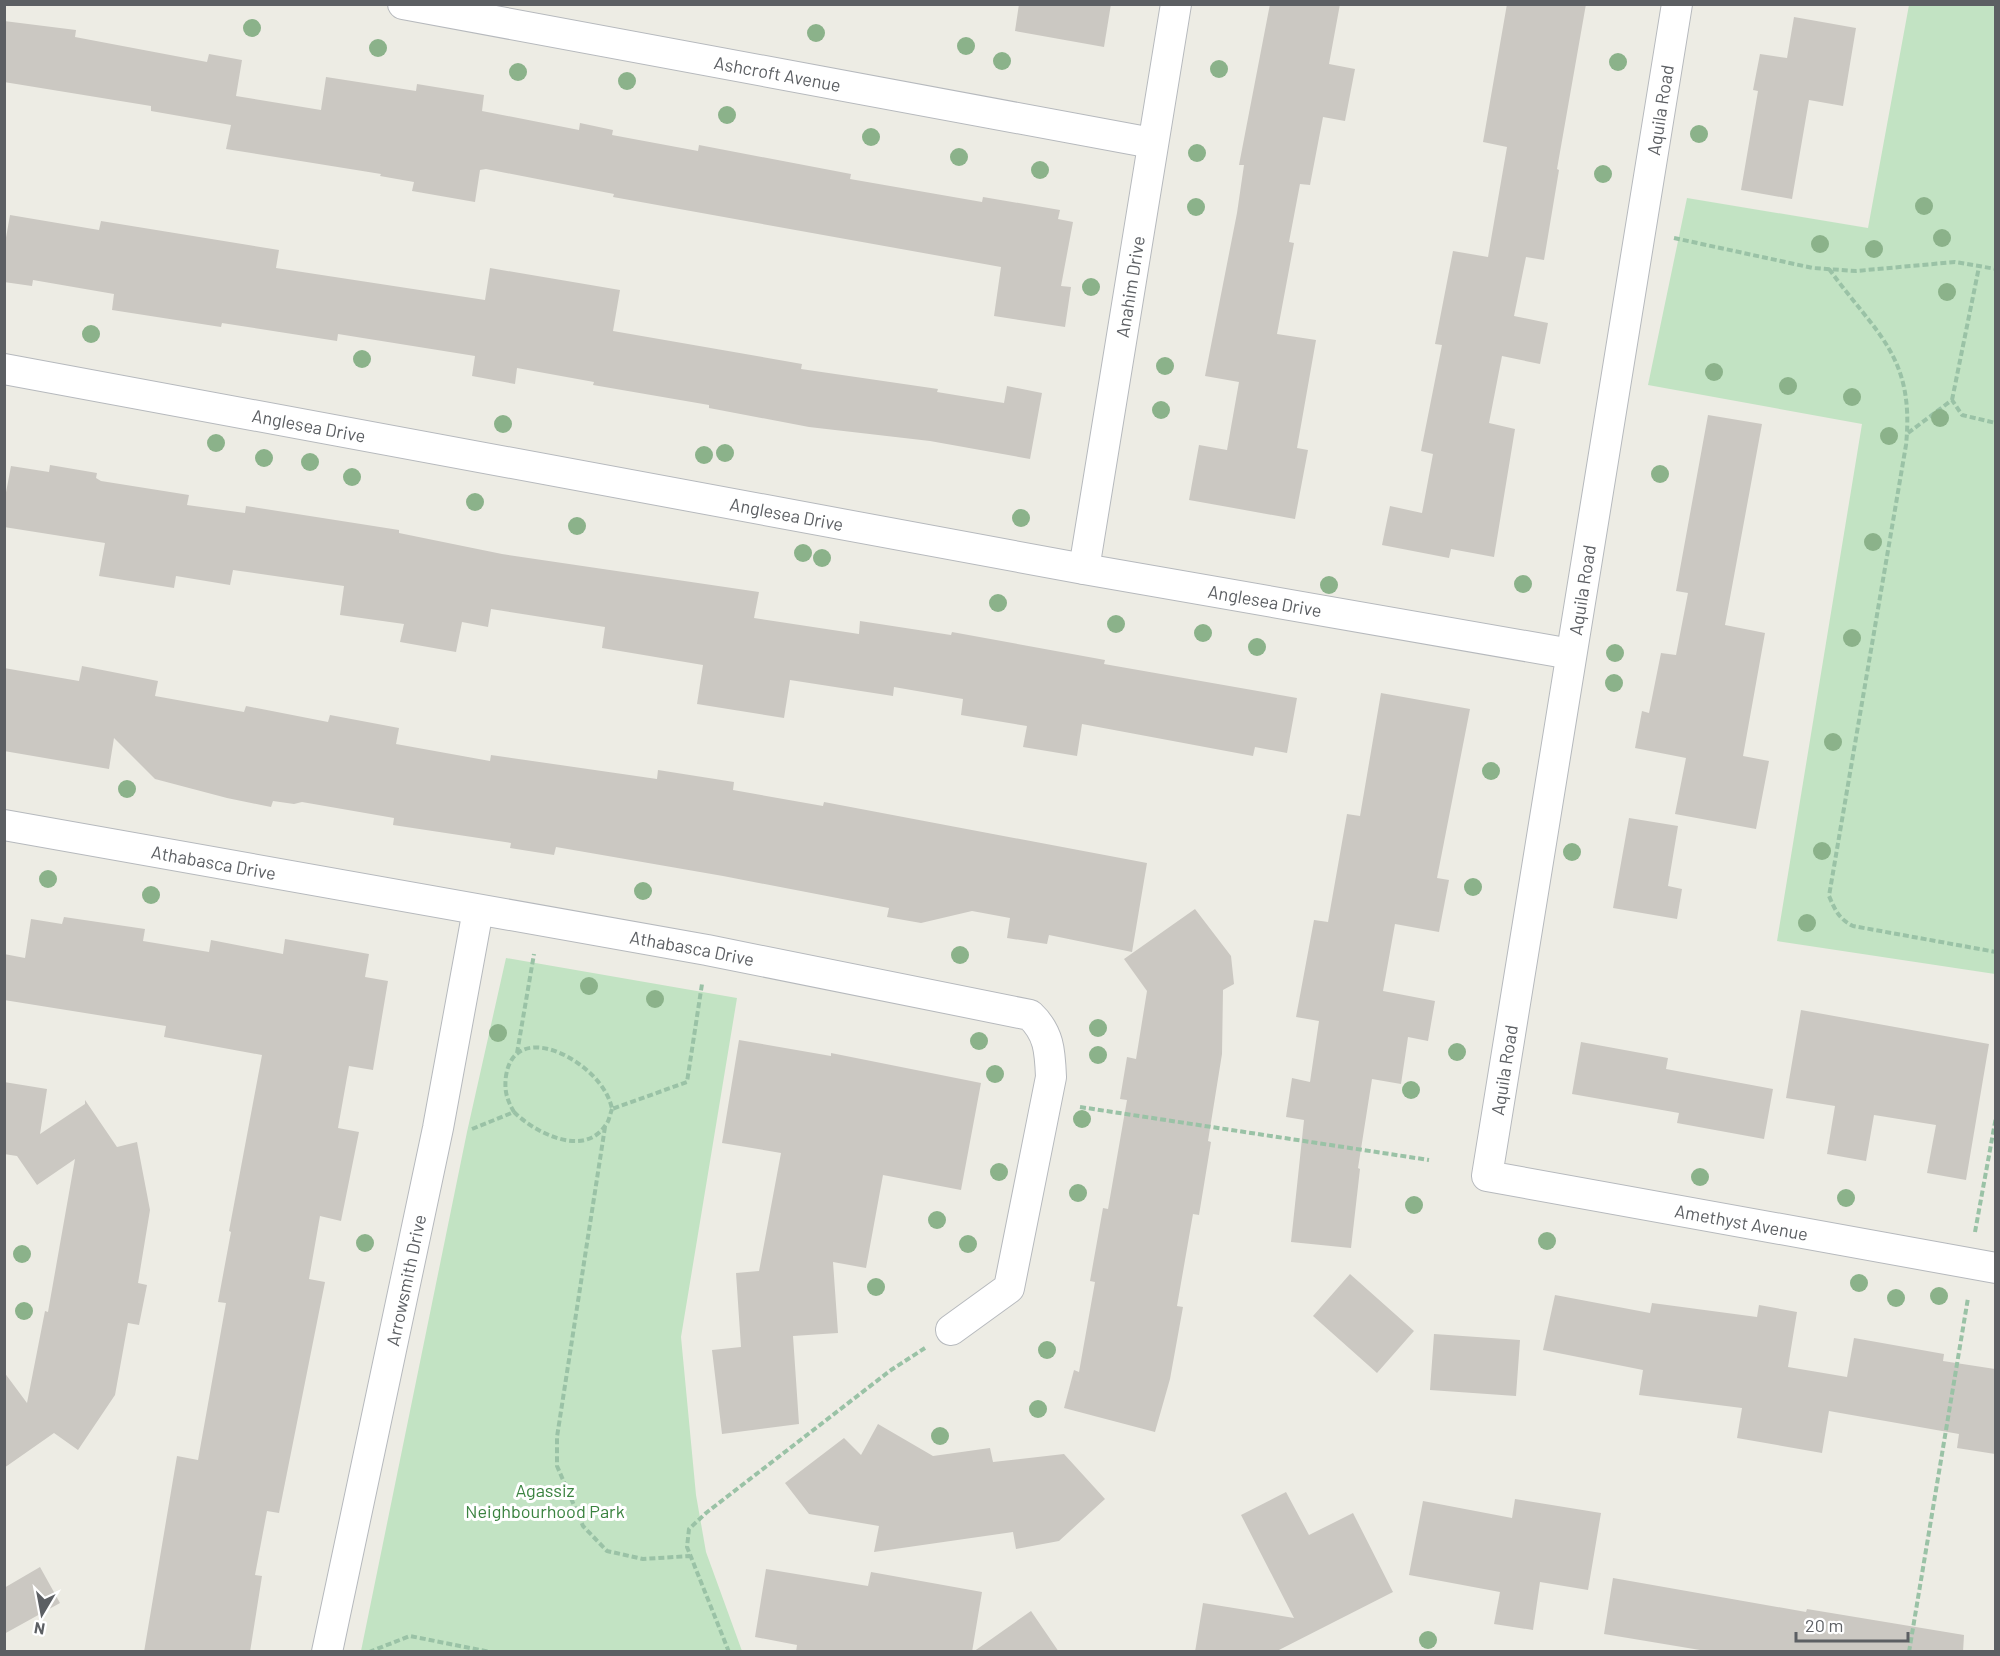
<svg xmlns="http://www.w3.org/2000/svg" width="2000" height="1656" viewBox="0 0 2000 1656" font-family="Barlow,sans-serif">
	<rect width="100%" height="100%" fill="#edece4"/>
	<!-- green -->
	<path fill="#c2e3c3" d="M1909,5H1995V974L1777,941L1862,424L1648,385L1687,198L1868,228Z
		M506,958L737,998L681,1337L696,1495L706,1552L742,1651H361L467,1132Z"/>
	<!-- building -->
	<path fill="#cbc8c2" d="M1019,4H1111L1104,47L1015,31Z
		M1270,4H1340L1329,64L1355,69L1345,121L1323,117L1310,185L1300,184L1289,242L1294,243L1277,334L1316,340L1297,448L1308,450L1295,519L1189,500L1199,445L1227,450L1239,382L1205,376L1237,213L1244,165H1239Z
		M1507,4H1586L1557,169L1559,170L1544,260L1526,257L1514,316L1548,323L1540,364L1502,356L1489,423L1515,429L1494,557L1451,549L1449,558L1382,545L1390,506L1422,513L1433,454L1421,451L1442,345L1435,344L1453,251L1488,257L1507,147L1483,142Z
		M1794,17L1856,28L1843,106L1809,100L1792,199L1741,190L1758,91L1753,90L1760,54L1787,58Z
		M4,21L76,30L75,37L207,62L209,54L242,60L236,96L321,110L326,77L416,91L417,84L484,95L482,111L579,130L580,123L613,130L612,135L698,151L699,145L851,174L850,179L982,202L983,197L1060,210L1058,219L1073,222L1061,286L1071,287L1065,327L994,316L1001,267L613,197L614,194L486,169L480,170L475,202L412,191L414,182L380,176L381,174L226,149L231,125L151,111V106L4,82Z
		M10,215L99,230L101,221L279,250L276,268L485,300L490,268L620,290L613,331L802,364L801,369L938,389L937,392L1004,403L1007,386L1042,393L1030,459L930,441L809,427L709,408V405L593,385L594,382L517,368L515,384L472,376L475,356L338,334L337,341L222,323L221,327L112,310L114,294L33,280L32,286L4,282V249Z
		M1708,415L1762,424L1725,625L1765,633L1743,756L1769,761L1756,829L1675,814L1686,758L1635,748L1642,711L1649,713L1661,653L1676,655L1688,593L1676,591Z
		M50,465L97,473L96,478L101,481L189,495L187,505L245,513L246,506L399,530V533L502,554L759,592L754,618L859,634L860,621L951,635L952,632L1105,660L1104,664L1297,698L1287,753L1255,747L1253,756L1082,724L1077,756L1023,747L1027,726L961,715L963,699L894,687L893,696L790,680L784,718L697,704L703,665L602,648L605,627L491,609L488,627L462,622L456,652L400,642L404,624L340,615L344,586L233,570L230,585L176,576L174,588L99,576L105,543L4,527V503L11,466L49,472Z
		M82,666L158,681L155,696L244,712L246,706L328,722L330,715L399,728L396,744L490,761L491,755L657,779L658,770L734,782L733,790L823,806L824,802L1147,863L1132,952L1049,935L1047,944L1007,938L1010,918L972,911L921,923L887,917L889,908L723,876L556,847L554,855L510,848L511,843L393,825L394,818L302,802L294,804L273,801L271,807L227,798L155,779L114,738L109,769L4,751V668L79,681Z
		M1381,693L1470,709L1437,878L1449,880L1439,932L1395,924L1383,991L1435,1001L1428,1041L1408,1037L1401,1084L1372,1079L1358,1168L1360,1169L1351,1248L1291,1242L1304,1120L1286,1117L1292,1078L1310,1082L1319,1021L1296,1017L1314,920L1328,922L1347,814L1360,816Z
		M1629,818L1678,826L1668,886L1682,889L1677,919L1613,908Z
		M1195,909L1231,956L1234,984L1223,990L1222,1054L1208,1141L1211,1142L1199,1215L1193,1214L1177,1306L1183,1307L1170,1379L1155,1432L1064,1408L1074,1370L1079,1372L1095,1282L1090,1281L1103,1208L1108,1209L1127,1100L1120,1099L1127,1057L1136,1059L1147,991L1124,959Z
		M64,917L145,929L143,941L209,952L211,940L283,954L285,939L369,954L365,977L388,981L373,1070L349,1066L338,1128L359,1132L341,1221L320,1216L309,1279L325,1282L279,1513L267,1511L255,1575L262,1576L250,1652H144L177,1456L198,1460L226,1303L218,1302L231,1232L229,1231L262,1055L164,1037L166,1026L4,1000V954L25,958L31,919L62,924Z
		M1801,1010L1989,1044L1966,1180L1927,1173L1936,1125L1874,1115L1866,1161L1827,1154L1835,1106L1786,1098Z
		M739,1040L831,1056V1053L981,1083L961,1190L883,1175L866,1268L833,1262L838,1333L793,1336L799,1424L722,1434L712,1350L741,1347L736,1273L759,1271L781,1153L722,1143Z
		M1581,1042L1668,1058L1666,1069L1773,1089L1764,1139L1677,1123L1679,1113L1572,1094Z
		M4,1082L47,1089L40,1134L85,1104V1100L117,1147L137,1142L150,1210L138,1283L147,1285L139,1325L128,1323L115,1395L78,1450L54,1433L4,1468V1372L27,1403L45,1311L48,1312L75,1159L37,1185L17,1156L4,1154Z
		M1350,1274L1414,1331L1377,1373L1313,1316Z
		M1555,1295L1650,1313L1652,1303L1757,1317L1759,1305L1797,1312L1788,1367L1847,1377L1854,1338L1944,1354L1943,1361L1995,1369V1454L1957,1448L1959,1434L1829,1411L1822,1453L1737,1438L1742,1408L1639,1395L1643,1370L1543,1350Z
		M1434,1334L1520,1340L1516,1396L1430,1390Z
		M878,1424L933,1456L990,1448L993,1462L1064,1454L1105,1499L1059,1541L1016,1549L1013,1532L874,1552L879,1526L809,1514L785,1483L844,1438L861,1455Z
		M1286,1492L1309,1535L1353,1513L1393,1592L1275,1652H1195L1203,1603L1294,1618L1241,1515Z
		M1515,1499L1601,1513L1588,1590L1540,1582L1533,1630L1494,1624L1500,1592L1409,1575L1423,1501L1512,1518Z
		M40,1567L60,1603L4,1634V1588Z
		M766,1569L868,1586L871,1572L982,1592L972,1652H796L797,1645L755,1637Z
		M1613,1578L1806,1612L1807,1609L1964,1635L1963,1652H1712L1604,1634Z
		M1031,1611L1059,1652H973Z"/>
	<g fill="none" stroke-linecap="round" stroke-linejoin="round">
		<!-- street casing -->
		<g stroke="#b6b9bd" stroke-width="32">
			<g id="street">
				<path id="s1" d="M403,4L1152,143"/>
				<path id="s2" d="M1677,4L1487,1176L1996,1268"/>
				<path id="s3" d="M4,369L1084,569L1571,654"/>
				<path id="s4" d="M1084,569L1176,4"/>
				<path id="s5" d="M4,825L707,950L1030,1015C1049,1033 1050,1051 1051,1077L1009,1288L951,1330"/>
				<path id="s6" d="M327,1652L438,1128L478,910"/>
			</g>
		</g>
		<!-- path -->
		<path stroke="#9ac2a6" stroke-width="4" stroke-dasharray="6 3" stroke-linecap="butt" d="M1674,238L1813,268L1856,271L1955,262L1996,269
			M1829,269C1876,334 1915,356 1906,445L1829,896C1835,910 1839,919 1853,926L1996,952
			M1952,400L1979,267
			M1908,433L1952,400L1962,415L1996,423
			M517,1053L534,954
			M1080,1107L1429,1160
			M514,1112C534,1132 583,1158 605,1126C609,1122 610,1114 612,1109
			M605,1127L557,1437V1466L583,1526L607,1551L643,1559L690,1556
			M472,1129L514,1112C507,1100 504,1091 506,1076C515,1015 604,1064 612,1109L687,1082L702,984
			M1975,1232L1996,1117
			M369,1652L410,1636L490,1652
			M729,1652L687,1547L689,1529L706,1513L891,1370L925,1348
			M1909,1652L1968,1298"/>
		<!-- street -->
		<use href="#street" stroke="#fff" stroke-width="30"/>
	</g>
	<!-- trees -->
	<g fill="#8bb28a">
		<circle cx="252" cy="28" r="9"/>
		<circle cx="816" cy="33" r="9"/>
		<circle cx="966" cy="46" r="9"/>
		<circle cx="378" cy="48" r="9"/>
		<circle cx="1002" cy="61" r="9"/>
		<circle cx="1618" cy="62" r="9"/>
		<circle cx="1219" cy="69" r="9"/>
		<circle cx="518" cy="72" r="9"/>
		<circle cx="627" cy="81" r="9"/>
		<circle cx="727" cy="115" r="9"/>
		<circle cx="1699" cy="134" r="9"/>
		<circle cx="871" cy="137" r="9"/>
		<circle cx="1197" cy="153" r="9"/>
		<circle cx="959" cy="157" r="9"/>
		<circle cx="1040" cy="170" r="9"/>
		<circle cx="1603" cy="174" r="9"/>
		<circle cx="1924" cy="206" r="9"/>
		<circle cx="1196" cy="207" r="9"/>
		<circle cx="1942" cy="238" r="9"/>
		<circle cx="1820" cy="244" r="9"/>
		<circle cx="1874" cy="249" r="9"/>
		<circle cx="1091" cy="287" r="9"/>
		<circle cx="1947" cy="292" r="9"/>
		<circle cx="91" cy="334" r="9"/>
		<circle cx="362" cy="359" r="9"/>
		<circle cx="1165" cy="366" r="9"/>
		<circle cx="1714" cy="372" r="9"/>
		<circle cx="1788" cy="386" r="9"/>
		<circle cx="1852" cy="397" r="9"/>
		<circle cx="1161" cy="410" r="9"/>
		<circle cx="1940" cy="418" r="9"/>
		<circle cx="503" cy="424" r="9"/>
		<circle cx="1889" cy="436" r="9"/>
		<circle cx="216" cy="443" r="9"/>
		<circle cx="725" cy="453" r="9"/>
		<circle cx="704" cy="455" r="9"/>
		<circle cx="264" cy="458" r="9"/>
		<circle cx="310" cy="462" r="9"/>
		<circle cx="1660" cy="474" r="9"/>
		<circle cx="352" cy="477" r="9"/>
		<circle cx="475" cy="502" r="9"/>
		<circle cx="1021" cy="518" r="9"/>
		<circle cx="577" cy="526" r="9"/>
		<circle cx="1873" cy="542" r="9"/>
		<circle cx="803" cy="553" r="9"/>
		<circle cx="822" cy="558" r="9"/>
		<circle cx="1523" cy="584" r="9"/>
		<circle cx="1329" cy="585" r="9"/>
		<circle cx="998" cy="603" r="9"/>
		<circle cx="1116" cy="624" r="9"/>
		<circle cx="1203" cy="633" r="9"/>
		<circle cx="1852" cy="638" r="9"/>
		<circle cx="1257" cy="647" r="9"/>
		<circle cx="1615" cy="653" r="9"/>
		<circle cx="1614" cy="683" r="9"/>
		<circle cx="1833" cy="742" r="9"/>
		<circle cx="1491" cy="771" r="9"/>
		<circle cx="127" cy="789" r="9"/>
		<circle cx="1822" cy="851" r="9"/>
		<circle cx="1572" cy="852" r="9"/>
		<circle cx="48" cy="879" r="9"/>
		<circle cx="1473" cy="887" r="9"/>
		<circle cx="643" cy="891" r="9"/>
		<circle cx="151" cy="895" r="9"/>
		<circle cx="1807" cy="923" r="9"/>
		<circle cx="960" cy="955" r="9"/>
		<circle cx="589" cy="986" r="9"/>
		<circle cx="655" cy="999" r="9"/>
		<circle cx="1098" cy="1028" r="9"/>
		<circle cx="498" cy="1033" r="9"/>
		<circle cx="979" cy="1041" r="9"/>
		<circle cx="1457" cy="1052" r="9"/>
		<circle cx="1098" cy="1055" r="9"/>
		<circle cx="995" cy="1074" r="9"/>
		<circle cx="1411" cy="1090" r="9"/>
		<circle cx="1082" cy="1119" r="9"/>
		<circle cx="999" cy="1172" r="9"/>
		<circle cx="1700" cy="1177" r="9"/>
		<circle cx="1078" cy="1193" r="9"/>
		<circle cx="1846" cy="1198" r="9"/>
		<circle cx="1414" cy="1205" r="9"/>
		<circle cx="937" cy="1220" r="9"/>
		<circle cx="1547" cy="1241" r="9"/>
		<circle cx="365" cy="1243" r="9"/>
		<circle cx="968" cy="1244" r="9"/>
		<circle cx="22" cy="1254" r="9"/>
		<circle cx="1859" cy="1283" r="9"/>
		<circle cx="876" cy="1287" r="9"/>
		<circle cx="1939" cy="1296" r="9"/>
		<circle cx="1896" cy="1298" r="9"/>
		<circle cx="24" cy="1311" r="9"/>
		<circle cx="1047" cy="1350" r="9"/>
		<circle cx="1038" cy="1409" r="9"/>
		<circle cx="940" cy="1436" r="9"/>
		<circle cx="1428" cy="1640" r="9"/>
	</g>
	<g text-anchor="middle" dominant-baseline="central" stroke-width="6" stroke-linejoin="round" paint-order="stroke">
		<!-- street labels -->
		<g font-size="18" fill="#5c5f63" stroke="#fff">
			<text stroke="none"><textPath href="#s1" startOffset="381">Ashcroft Avenue</textPath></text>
			<text transform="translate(1660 110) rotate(-81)">Aquila Road</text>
			<text stroke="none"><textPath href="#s4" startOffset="286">Anahim Drive</textPath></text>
			<text stroke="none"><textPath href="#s3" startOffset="310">Anglesea Drive</textPath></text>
			<text stroke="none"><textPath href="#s3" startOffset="796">Anglesea Drive</textPath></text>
			<text transform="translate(1582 590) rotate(-81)">Aquila Road</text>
			<text stroke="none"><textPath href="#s3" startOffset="1282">Anglesea Drive</textPath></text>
			<text stroke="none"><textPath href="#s5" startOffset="213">Athabasca Drive</textPath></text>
			<text stroke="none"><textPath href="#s5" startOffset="699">Athabasca Drive</textPath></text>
			<text transform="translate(1504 1070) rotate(-81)">Aquila Road</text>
			<text stroke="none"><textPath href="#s2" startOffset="1446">Amethyst Avenue</textPath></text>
			<text stroke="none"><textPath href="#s6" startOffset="380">Arrowsmith Drive</textPath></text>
		</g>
		<!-- park labels -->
		<g font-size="18" fill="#3b8340" stroke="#fff">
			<text x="545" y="1490">Agassiz<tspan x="545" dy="21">Neighbourhood Park</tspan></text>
		</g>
	</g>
	<!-- border -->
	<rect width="2000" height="1656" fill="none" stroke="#5c5f63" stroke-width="12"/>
	<!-- north arrow -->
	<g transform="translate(42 1614) rotate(190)" stroke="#ffffff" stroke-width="4.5" paint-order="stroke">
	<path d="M0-4.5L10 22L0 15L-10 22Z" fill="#5c5f63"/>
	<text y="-9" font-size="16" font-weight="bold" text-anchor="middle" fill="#5c5f63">N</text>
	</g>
	<!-- scale -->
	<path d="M1796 1632v9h112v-9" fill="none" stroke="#5c5f63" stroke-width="3"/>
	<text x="1805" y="1632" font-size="18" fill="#5c5f63" stroke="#ffffff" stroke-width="4.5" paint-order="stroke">20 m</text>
</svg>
